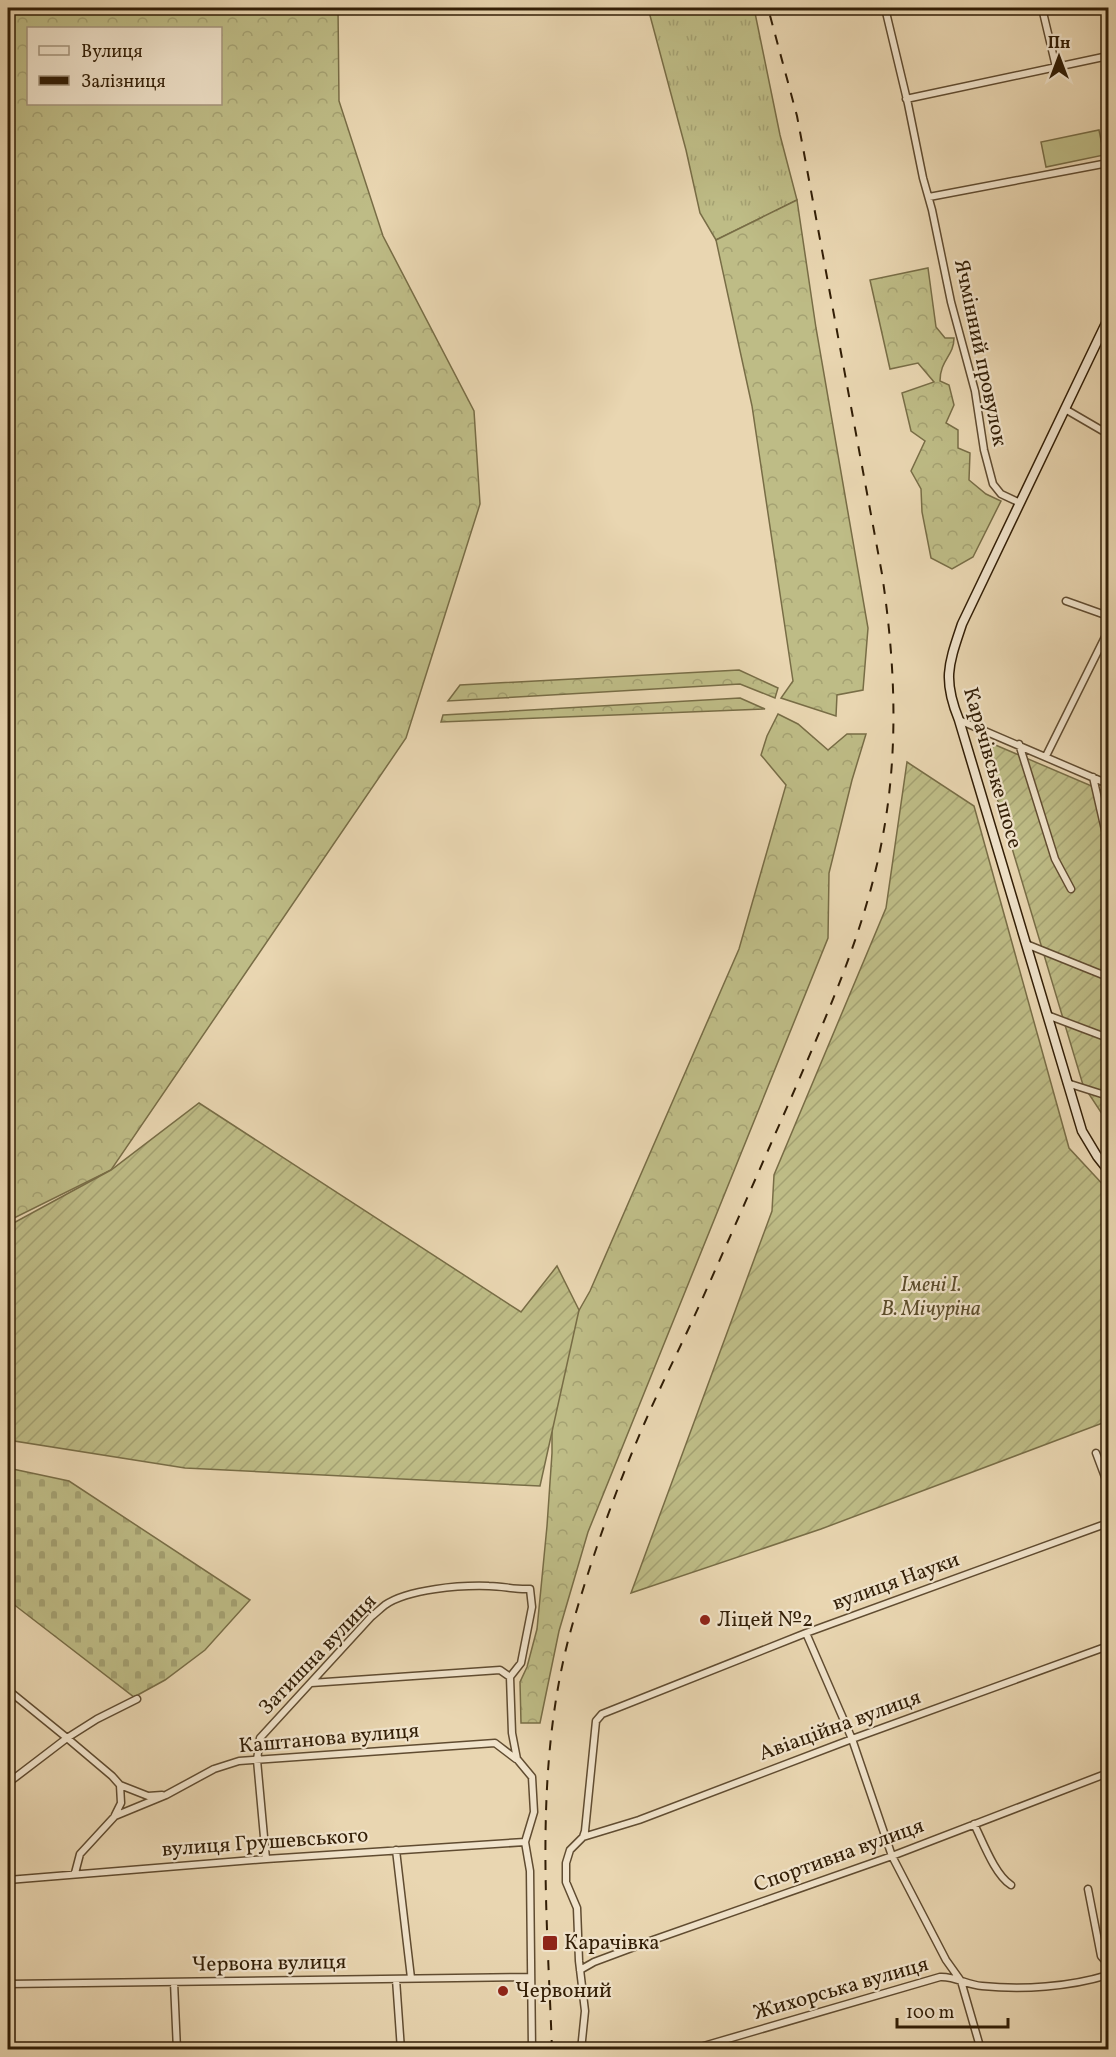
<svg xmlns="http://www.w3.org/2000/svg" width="1116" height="2057" viewBox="0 0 1116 2057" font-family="Vollkorn,serif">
	<defs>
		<pattern id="grass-tufts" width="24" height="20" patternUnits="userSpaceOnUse" patternTransform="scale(1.5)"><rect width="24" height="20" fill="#bebc86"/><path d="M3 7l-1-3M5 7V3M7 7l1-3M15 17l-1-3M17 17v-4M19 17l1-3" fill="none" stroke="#a4a172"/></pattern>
		<pattern id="forest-crowns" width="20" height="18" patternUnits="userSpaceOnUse" patternTransform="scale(1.5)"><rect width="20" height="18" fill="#bebc86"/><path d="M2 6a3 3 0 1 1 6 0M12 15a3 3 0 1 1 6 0" fill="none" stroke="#a4a172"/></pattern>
		<pattern id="cemetery-stones" width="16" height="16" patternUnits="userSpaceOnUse" patternTransform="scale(1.5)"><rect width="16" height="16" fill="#bebc86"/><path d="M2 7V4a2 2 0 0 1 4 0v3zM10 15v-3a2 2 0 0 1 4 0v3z" fill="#a4a172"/></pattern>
		<pattern id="garden-furrows" width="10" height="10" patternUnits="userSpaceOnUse" patternTransform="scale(1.5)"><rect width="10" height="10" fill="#bebc86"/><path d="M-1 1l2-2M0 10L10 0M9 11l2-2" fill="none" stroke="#a4a172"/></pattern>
	</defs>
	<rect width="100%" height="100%" fill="#e9d6b1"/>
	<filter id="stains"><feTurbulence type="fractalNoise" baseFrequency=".00333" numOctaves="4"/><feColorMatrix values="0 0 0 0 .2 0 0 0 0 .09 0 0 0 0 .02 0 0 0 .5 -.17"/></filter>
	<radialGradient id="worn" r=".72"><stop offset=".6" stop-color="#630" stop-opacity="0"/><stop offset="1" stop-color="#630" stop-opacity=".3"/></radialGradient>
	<!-- grass -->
	<path fill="url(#grass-tufts)" stroke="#786d46" stroke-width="1.5" d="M648,8H754L780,135L797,200L716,240L700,213L686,150Z"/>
	<!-- forest -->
	<path fill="url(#forest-crowns)" stroke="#786d46" stroke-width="1.5" fill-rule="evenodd" d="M8,8H338L339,101L383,236L474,411L480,504L406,738L111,1170L8,1221ZM28,28H220V104H28Z
		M797,200L816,328L868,628L863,690L837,695L836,716L781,698L793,681L752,406L716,240Z
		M928,268L936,327L945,338H954C954,356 940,360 940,381L949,385L954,405L946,423L958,430V448L970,453L969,480L986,494L1001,501L973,557L952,569L931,558L922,512L921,489L911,471L925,441L911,431L902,393L934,382L918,363L890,369L870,280Z
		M739,670L778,688L775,698L740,684L448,701L460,685Z
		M740,698L765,709L441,722L443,715Z
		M778,714L798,724L828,750L847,734H866L852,780L829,873L828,938L588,1532L559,1631L540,1723H521L520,1682L527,1667L537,1629L547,1526L552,1453V1358L590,1291L739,949L786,785L761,755L767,736Z"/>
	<!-- cemetery -->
	<path fill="url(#cemetery-stones)" stroke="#786d46" stroke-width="1.5" d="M8,1468L69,1481L250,1600L205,1650L165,1680L134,1697L8,1600Z"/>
	<!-- garden -->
	<path fill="url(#garden-furrows)" stroke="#786d46" stroke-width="1.5" d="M979,738L1108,793V1123L1083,1085Z
		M907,762L974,806L1069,1148L1108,1190V1421L821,1529L631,1593L772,1211L774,1175L886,908Z
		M199,1103L521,1312L557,1266L579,1310L540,1486L185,1468L8,1440V1226L111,1170Z"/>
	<!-- pitch -->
	<path fill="#bebc86" stroke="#786d46" stroke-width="1.5" d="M1099,130L1104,155L1046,167L1041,142Z"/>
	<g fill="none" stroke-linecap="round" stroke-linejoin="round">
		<!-- street casing -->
		<g stroke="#604c31" stroke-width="9">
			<path id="street" d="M885,8L908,104L923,178L932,210L951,302L975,391L984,450L993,484L1001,494L1020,503
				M1042,8L1056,67
				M906,99L1108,56
				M929,197L1108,163
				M1065,409L1108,434
				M1066,601L1108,616
				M959,720L1108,784
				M1019,744L1055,859L1071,889
				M1046,756L1108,631
				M1093,777L1108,843
				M1026,944L1108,977
				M1047,1015L1108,1038
				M1067,1083L1108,1096
				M1096,1453L1108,1485
				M806,1633L852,1739L892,1856L946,1960L961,1981L981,2050
				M311,1683L500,1670L510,1677
				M8,1690L67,1738L112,1776L120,1785L148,1796L162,1795
				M8,1783L67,1738L97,1719L137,1699
				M115,1815L121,1803L120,1785
				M974,1824C983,1842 995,1875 1011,1885
				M583,1837L639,1820L852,1739L1108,1646
				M396,1850L411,1978
				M266,1859L257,1760L260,1738L371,1617C376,1613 380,1609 385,1605C408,1589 461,1585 489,1586C503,1586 516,1590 530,1589L532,1607L521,1663L510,1677L512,1733L517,1759L532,1777L534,1812L525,1842L530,1871L532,2050
				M75,1873L80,1854L115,1816L166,1795L214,1769L239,1761L495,1743L516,1759
				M8,1880L266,1859L525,1842
				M1088,1889L1101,1956L1108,1964
				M580,1970L594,1962L653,1940L892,1856L1108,1773
				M396,1979L401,2050
				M174,1982L177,2050
				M8,1984L531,1977
				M581,2050L585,2011L579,1961L577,1908L566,1882V1863L570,1850L583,1837L585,1831L596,1721L602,1714L806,1633L1108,1523
				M690,2050L940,1977C955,1976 967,1985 982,1986C1023,1990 1069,1987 1108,1975"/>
		</g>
		<!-- secondary casing -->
		<g stroke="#321e06" stroke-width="11">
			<path id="secondary" d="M1108,319L962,624C949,663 942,679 959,720L1082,1131L1097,1156L1108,1170"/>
		</g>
		<!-- street -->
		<use href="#street" stroke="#f1e4cc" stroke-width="6"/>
		<!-- secondary -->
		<use href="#secondary" stroke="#f1e4cc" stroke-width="8"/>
		<!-- rail -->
		<path stroke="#321e06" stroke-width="2" stroke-dasharray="10 10" stroke-linecap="butt" d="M552,2050C547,1909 533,1764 572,1626C592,1557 616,1488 645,1422C660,1387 678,1352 694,1317C726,1247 757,1175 788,1105C826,1017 866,930 883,835C899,748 895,661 882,574L804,153L797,116L768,8"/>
	</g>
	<!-- markers -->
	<g fill="#8f2418" stroke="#f1e4cc" stroke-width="2">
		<circle cx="705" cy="1620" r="6"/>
		<rect x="542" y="1935" width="16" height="16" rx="3"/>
		<circle cx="503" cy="1991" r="6"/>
	</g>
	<g text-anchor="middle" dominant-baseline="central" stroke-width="4.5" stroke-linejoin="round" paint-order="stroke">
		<!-- street labels -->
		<g font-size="21" fill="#321e06" stroke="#f1e4cc">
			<text transform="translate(980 353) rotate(78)">Ячмінний провулок</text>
			<text transform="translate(992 768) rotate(74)">Карачівське шосе</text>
			<text transform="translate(896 1582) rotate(-20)">вулиця Науки</text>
			<text transform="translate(318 1655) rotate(-46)">Затишна вулиця</text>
			<text transform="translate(840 1726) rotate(-20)">Авіаційна вулиця</text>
			<text transform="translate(329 1739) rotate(-5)">Каштанова вулиця</text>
			<text transform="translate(265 1843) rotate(-4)">вулиця Грушевського</text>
			<text transform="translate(839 1856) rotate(-20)">Спортивна вулиця</text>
			<text transform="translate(269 1964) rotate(-1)">Червона вулиця</text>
			<text transform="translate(841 1989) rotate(-16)">Жихорська вулиця</text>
		</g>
		<!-- park labels -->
		<g font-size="21" font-style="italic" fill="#5c4d2c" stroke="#f1e4cc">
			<text x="931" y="1285">Імені І.<tspan x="931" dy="24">В. Мічуріна</tspan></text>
		</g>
		<!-- poi labels -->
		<g font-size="21" fill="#321e06" stroke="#f1e4cc" text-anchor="start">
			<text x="717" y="1620">Ліцей №2</text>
			<text x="564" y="1943">Карачівка</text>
			<text x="515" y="1991">Червоний</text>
		</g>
	</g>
	<!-- margin -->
	<rect width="1116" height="2057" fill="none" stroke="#e9d6b1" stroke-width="30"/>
	<rect x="9" y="9" width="1098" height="2039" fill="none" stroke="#321e06" stroke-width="3"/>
	<rect x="15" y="15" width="1086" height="2027" fill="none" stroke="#321e06" stroke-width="1.5"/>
	<!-- legend -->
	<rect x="27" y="27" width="195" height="78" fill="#f1e4cc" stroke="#a5957d" stroke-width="1.5"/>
	<rect x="39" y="46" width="30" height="9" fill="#f1e4cc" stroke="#a5957d" stroke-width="1.5"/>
	<text x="81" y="57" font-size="18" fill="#321e06">Вулиця</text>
	<rect x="39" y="76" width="30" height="9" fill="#321e06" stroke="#a5957d" stroke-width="1.5"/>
	<text x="81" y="87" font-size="18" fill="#321e06">Залізниця</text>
	<!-- north arrow -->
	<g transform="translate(1059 57)" stroke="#f1e4cc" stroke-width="4.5" paint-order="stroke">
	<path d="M0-4.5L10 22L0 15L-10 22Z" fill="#321e06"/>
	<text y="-9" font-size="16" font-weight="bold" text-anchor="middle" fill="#321e06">Пн</text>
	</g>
	<!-- scale -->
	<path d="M897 2018v9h111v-9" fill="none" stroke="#321e06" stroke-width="3"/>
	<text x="906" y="2018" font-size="18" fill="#321e06" stroke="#f1e4cc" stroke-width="4.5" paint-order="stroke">100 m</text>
	<rect width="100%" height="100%" filter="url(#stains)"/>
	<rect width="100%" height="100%" fill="url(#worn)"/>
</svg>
